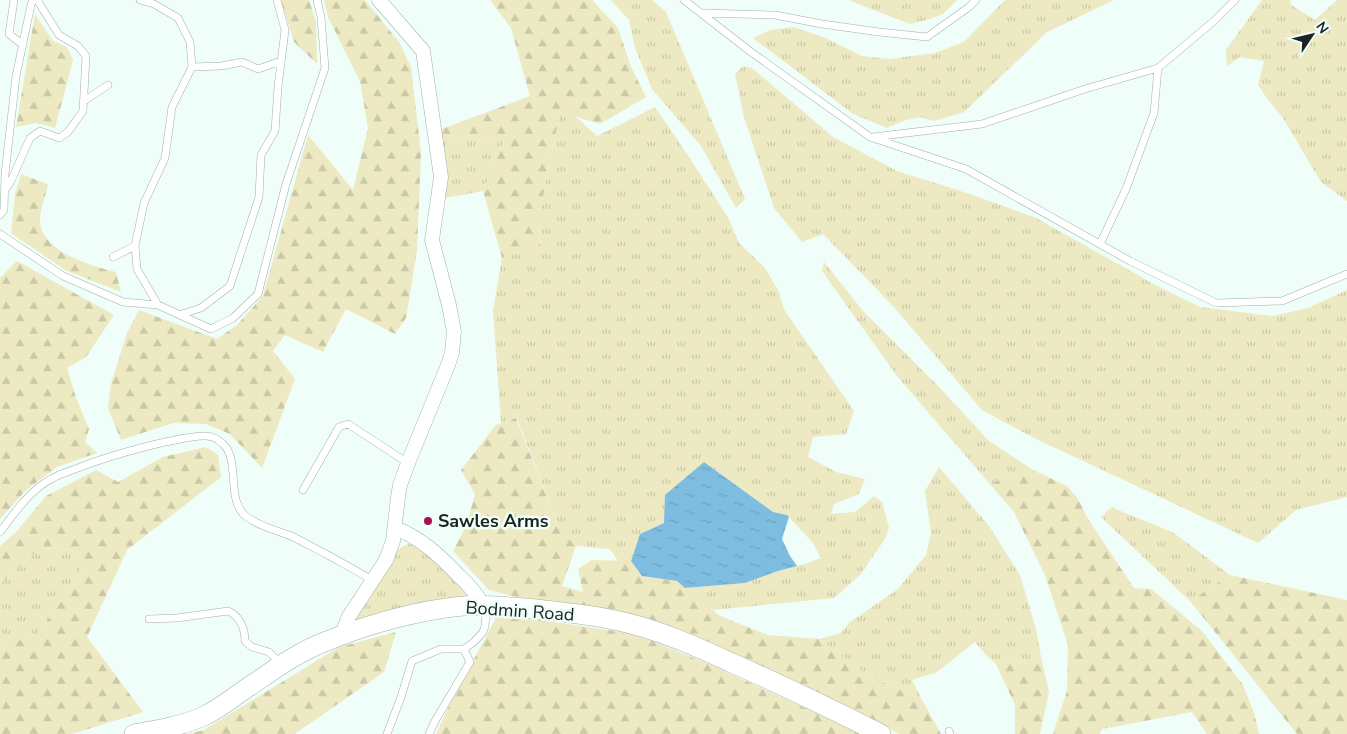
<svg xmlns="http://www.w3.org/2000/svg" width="1347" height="734" viewBox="0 0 1347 734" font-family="'Nunito Sans',sans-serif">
	<defs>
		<pattern id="grass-tufts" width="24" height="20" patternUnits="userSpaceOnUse" patternTransform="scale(1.25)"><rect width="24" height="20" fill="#ede9c2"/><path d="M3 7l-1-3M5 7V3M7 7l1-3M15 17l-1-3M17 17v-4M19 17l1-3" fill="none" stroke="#cbc8a6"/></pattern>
		<pattern id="forest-firs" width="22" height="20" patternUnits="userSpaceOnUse" patternTransform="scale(1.25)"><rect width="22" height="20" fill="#ede9c2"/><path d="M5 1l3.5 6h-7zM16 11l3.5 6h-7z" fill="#cbc8a6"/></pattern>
		<pattern id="water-ripples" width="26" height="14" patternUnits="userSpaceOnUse" patternTransform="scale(1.25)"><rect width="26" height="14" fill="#7ebde0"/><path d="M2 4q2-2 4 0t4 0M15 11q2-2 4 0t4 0" fill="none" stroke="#6ca2c0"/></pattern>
	</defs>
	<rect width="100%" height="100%" fill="#effef8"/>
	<!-- grass -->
	<path fill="url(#grass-tufts)" d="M611,0H652L666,12L745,199L736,208L701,146L652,89L635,48L629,20Z
		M848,0H957L943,14L930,19L910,24Z
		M1005,0H1114L1047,32L964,112L934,121L920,117L903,121L887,128L853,114L753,38L770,30L794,27L823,37L862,56L889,59L935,53L964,42Z
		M1262,0H1290L1291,5L1315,20L1337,0H1347V201L1321,182L1283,118L1266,97L1258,85L1264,61L1240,57L1227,66L1226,50Z
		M743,66L752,68L833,137L897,171L970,194L1036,218L1159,287L1200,307L1273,316L1308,308L1347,290V497L1296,510L1258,543L1032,437L982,410L893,306L823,234L802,242L774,208L744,117L735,74Z
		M655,107L689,157L729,219L739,243L765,268L779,292L783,308L854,411L846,434L813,437L808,457L836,472L865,479L859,494L834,504L831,514L855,512L874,496L882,502L889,528L885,539L860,575L834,598L712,610L685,588L745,583L778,571L808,563L821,558L813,543L787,515L773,512L704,462L664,523L640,534L631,561H618L610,549L576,546L558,526L517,418L501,423L493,311L502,258L540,245L539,216L560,112L576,117L597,136Z
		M442,138L504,140L483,191L445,198L447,174Z
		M824,262L863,311L940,388L989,441L1033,470L989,483L897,376L822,271Z
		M939,467L989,526L1020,575L1036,629L1041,657L996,664L986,655L975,642L937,672L912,680L922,700L870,677L819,639L841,633L850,622L898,589L926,555L931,533L925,491Z
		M1111,507L1174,533L1230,575L1190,601L1101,517Z
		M410,544L424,551L464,590L468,596L467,598L345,625C357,606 388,546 410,544Z
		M40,548L76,550L81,574L37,634L0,647V584Z"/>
	<!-- forest -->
	<path fill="url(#forest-firs)" d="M281,0H309L316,22L317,64L294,42Z
		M324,0H365L399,42L411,67L421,153L417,250L406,318L395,334L346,309L323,352L285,335L273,351L295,379L262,468L230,434L206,424L173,423L121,440L108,408L111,384L127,333L139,310L217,339L237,325L263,296L308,135L353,190L368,128L360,81L328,17Z
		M490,0H592L618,28L631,67L646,97L600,124L560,112L539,216L540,246L502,258L483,191L504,140L442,138V129L530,96L511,28Z
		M35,14L53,41L67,47L73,60L55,128L36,123L16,127Z
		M21,174L48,184C46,195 41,206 40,218C38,251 91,266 116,272L121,292L65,270L11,233L15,194Z
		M17,261L114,315L86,357L67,368L76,398L89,429L85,442L97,453L57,467L25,491L0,519V278Z
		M516,418L558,526L576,546L562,586L583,592L578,569L592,560L631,561L642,576L677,581L720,616L768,635L819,639L870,677L922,700L941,734H900L756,666L587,609L516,597L489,590L453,551L467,524L475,494L461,470L496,425Z
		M206,447L218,455L221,477L127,550L87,637L143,712L72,734H0V647L37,634L81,574L76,550L40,548L0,584V546L17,531L46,496L96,470L118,482L163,457Z
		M1033,470L1067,486L1078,499L1088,519L1134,588L1151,589L1202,631L1243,685L1254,713L1259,734H1207L1192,712L1102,729L1100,734H1053L1067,691L1068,645L1045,575L1014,512L989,483Z
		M1230,575L1347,600V734H1297L1190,601Z
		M498,614L636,634L720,669L862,734H436L448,708Z
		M396,632L384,672L296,733V734H187L204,730L339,647Z
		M1041,657L1049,692L1040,734H1015V705L996,664Z"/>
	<!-- water -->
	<path fill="url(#water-ripples)" d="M704,462L773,512L787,515L789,517L782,539L790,556L797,566L778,571L745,583L685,588L677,581L642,576L631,561L640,534L664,523L665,495Z"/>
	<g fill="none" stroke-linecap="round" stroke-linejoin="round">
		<!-- lane casing -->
		<g stroke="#a0b1aa" stroke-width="8">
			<path id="lane" d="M14,0L9,34L23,45
				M140,0L154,4L178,18L190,42L192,67L172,107L165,158L144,203L135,246L137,269L158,305
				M684,0L751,52L870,137L966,169L1130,261L1216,303L1282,301L1347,274
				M702,13L775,15L822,24L879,32L927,37L969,7L976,0
				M192,67L221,66L242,62L258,69L281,61
				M84,101L108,85
				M873,137L982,124L1085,89L1158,68L1214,21L1235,0
				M5,190L11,181L30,138L40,131L59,138L68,132L83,111L86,56L78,46L59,35L39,3V0
				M0,215L4,210L5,174L16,76L31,5L33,0
				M0,234L63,276L123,302L158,305L211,329L233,318L258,294L286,184L325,68L321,17L317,0
				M1100,244L1126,189L1154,113L1158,68
				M113,257L135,246
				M179,315L201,308L230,286L259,197L261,155L275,131L278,87L285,30L277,0
				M303,490L339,427L348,424L408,463
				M0,532C13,515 26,496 43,484C54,476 66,472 78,468C106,457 135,449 165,442C178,440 193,435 206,436C212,436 219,440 223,444C241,460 225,502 247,517C260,526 274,530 289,535C302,541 314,548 326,554C342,563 357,571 372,580
				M149,619L177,618L228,611C240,616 245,629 245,641L252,647L269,652L281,664
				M949,731L950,734
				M387,734L401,697L412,661L441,649H464L474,642L483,632L485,626L486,614L484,608
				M429,734L435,721L470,662L464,649"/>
		</g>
		<!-- street casing -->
		<g stroke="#a0b1aa" stroke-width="15">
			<path id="street" d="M395,528C421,538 439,555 458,575C468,584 476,593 483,605
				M342,635L348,618L386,560L393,541L398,497L400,485L408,463L448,365L452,353L454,332L449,305L432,240L441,177L423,51L379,0"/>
		</g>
		<!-- secondary casing -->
		<g stroke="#a0b1aa" stroke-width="20">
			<path id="secondary" d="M134,734C157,730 182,726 204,716C219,709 231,699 244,690C271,672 297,652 327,641C368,624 420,610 463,606C487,604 512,607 536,609C569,613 603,616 635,625C669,634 701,649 732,663C782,685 832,709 881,734"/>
		</g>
		<!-- lane -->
		<use href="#lane" stroke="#fff" stroke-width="7"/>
		<!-- street -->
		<use href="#street" stroke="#fff" stroke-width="14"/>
		<!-- secondary -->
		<use href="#secondary" stroke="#fff" stroke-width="19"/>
	</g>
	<!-- markers -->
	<circle fill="#a61350" stroke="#effef8" stroke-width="2" cx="428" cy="521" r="5"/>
	<g text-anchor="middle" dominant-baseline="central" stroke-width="5" stroke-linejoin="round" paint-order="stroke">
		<!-- poi labels -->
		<g font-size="18" font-weight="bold" fill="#1b221f" stroke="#effef8" text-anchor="start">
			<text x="438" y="521">Sawles Arms</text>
		</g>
		<!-- street labels -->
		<g font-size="18" fill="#1b221f" stroke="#effef8">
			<text transform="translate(520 611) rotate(4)">Bodmin Road</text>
		</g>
	</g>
	<!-- north arrow -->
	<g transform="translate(1312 35) rotate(55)" stroke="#effef8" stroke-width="4" paint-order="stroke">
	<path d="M0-4L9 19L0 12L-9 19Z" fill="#1b221f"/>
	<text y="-8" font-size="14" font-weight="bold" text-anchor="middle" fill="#1b221f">N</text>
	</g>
</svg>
